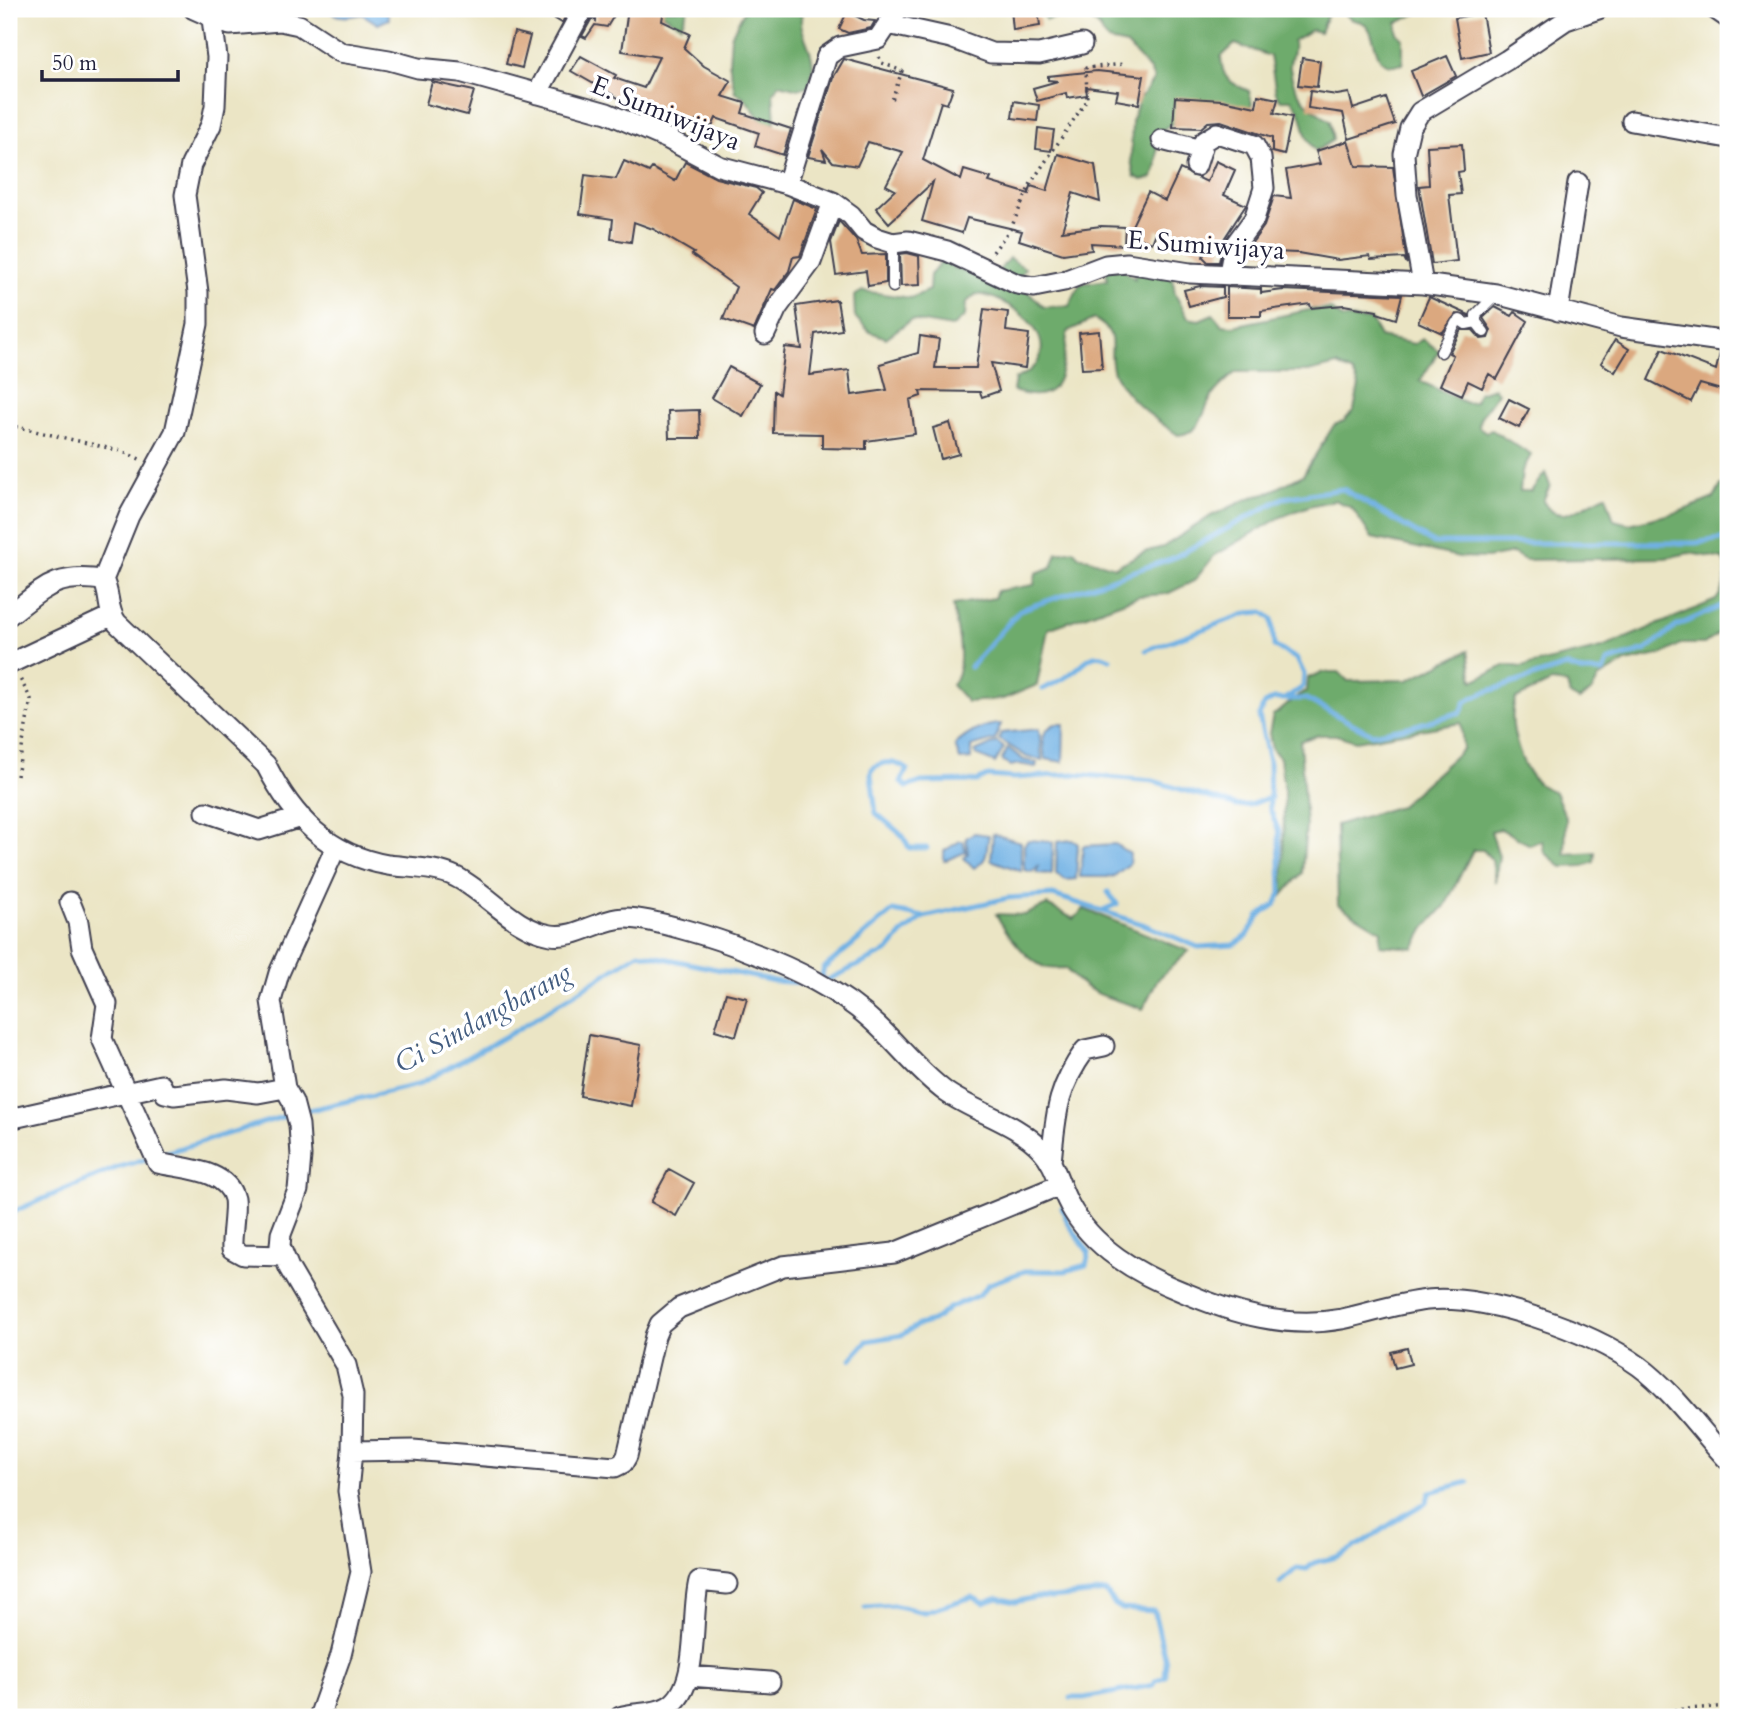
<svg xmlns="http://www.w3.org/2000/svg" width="1737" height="1726" viewBox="0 0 1737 1726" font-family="Cardo,serif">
	<rect width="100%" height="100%" fill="#fff"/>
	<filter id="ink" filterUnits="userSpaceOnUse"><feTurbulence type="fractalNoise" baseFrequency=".0143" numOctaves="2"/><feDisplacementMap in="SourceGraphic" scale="14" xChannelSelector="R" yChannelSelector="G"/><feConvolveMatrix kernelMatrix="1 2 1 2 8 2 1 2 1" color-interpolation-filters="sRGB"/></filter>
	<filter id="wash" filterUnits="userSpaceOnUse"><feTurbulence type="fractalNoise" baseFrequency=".00686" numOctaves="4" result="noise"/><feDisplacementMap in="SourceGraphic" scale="28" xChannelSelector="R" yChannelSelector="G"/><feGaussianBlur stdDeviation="1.57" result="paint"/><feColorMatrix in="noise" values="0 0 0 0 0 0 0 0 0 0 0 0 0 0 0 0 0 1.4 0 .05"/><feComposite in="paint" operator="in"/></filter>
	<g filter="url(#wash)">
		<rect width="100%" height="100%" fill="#ebe5c5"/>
		<!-- forest -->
		<path fill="#6eab6c" stroke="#486654" stroke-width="2" d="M661,9H688L681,25L664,15Z
			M745,9H803C793,36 824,51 808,86L798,89L780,84L773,92L775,122L766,127L744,97L735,92L729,63L731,36Z
			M1039,9H1335L1328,13L1320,32L1311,30L1293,41C1296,51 1289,57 1290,68C1293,95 1310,108 1330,121L1333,140L1316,151C1299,133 1308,116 1291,100H1281L1276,93L1270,56L1235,44L1221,57C1222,79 1230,83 1249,91L1252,104L1246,112C1225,114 1166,115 1159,136C1154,150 1161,164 1152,178L1142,180L1134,176L1131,159L1132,121L1139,100L1154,79L1150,70L1127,45L1108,41L1097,25L1082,14L1072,13L1046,20Z
			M1339,9H1426L1397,23V33L1403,39V64C1370,71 1380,42 1367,26C1362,20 1357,22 1351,19C1345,16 1346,11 1339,9Z
			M1009,258L1025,268L1017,282L1044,307L1069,306L1080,284L1107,280L1106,268L1122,269L1135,279L1134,266L1171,268L1175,294L1188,318L1199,320L1213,314L1222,325L1233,326L1313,309H1330L1342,318L1371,320L1380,337L1414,344L1423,339L1439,351L1420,381L1466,403L1475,402L1478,393L1494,388L1498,392L1480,418L1479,427L1486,432L1492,430L1531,455L1522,471L1520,491H1531L1545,473L1550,485L1543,501C1559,530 1584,503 1606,495L1614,520L1629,524L1679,512L1714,498L1721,485L1728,483V626L1704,644H1681L1663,654L1626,662L1599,678L1592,691L1579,700L1570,695L1567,684L1551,682L1516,699C1506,721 1520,768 1540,785C1544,788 1551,790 1555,792L1566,818L1565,854L1595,852L1594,862L1583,866L1562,867L1544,852L1542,840L1530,845L1501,829L1491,831L1499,856L1495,882L1492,860L1483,850H1473L1445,906L1425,928L1414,948L1380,945L1381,931L1338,905L1336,825L1400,806L1463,749L1461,723L1356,741L1336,735H1319L1300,741L1306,826L1302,873L1283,895L1284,792L1280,758L1272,749L1269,733L1273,715C1286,709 1294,695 1307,691L1308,678L1323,672H1339L1348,681L1408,680L1468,651L1473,681L1506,665L1521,667L1602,648L1716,600C1725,588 1729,574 1723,559L1689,553L1665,558L1525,560L1513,553L1487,558L1459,557L1372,538L1352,508L1335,500L1309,506L1281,517L1214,556L1194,581L1167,594L1139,596L1048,629L1037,685L1003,699L967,702L952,685C968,664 956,628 953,605L994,598L997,591L1034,585L1036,573L1052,567L1057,553L1074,550L1079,556L1115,567L1144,552L1163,547L1211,516L1252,497L1266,494L1303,475L1334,425L1344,421L1354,410L1359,386L1353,373L1337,365L1308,372H1236C1228,379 1218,387 1212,396C1201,415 1203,432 1178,435C1155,419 1128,401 1115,375C1104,351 1124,335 1094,319L1068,331C1061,367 1066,409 1013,391L1015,379C1076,353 1019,298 976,294L966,303L965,316L952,327L911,320L886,338L870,332L855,317L854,296L863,291L911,298L929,290L930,275L943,260L954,268L985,279L997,273Z
			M1047,905L1074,919L1084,909L1189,951L1157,980L1143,1009C1109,997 1090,997 1065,968C1060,968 1053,969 1048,968C1029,964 1004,930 996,914L1024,915Z"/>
		<!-- water -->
		<path fill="#70b1e4" stroke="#496a90" stroke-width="2" d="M327,9H387L389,19L378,24L362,14C350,17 336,19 327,9Z
			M1001,724L995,740L971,747V759L960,760L955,745C968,733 985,724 1001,724Z
			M1055,724H1064L1063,762L1045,759C1043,744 1039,732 1055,724Z
			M1039,729L1042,760L1027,757L999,739L1001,733Z
			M997,742L1004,748L995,763L976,755L975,752Z
			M1008,748L1024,760L1037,763L1036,767L1019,764L1011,766L1002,760Z
			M974,833L989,835C985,851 991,858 974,868L964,858L968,854L966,838Z
			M993,834L1021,842V871L991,860Z
			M1028,840L1053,842L1052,874L1036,873L1039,865L1032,872L1024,870V845Z
			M1072,840L1078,844L1076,879L1066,880L1056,874L1057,842Z
			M960,841H963L966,852L944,861V851Z
			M1115,844L1130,854L1129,864L1113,877H1080L1083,846Z"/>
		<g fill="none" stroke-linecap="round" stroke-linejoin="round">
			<!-- stream -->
			<path stroke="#70b1e4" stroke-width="5" d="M1146,650L1248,613L1263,612L1272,619L1274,646L1297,659L1304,674L1303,687L1288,697
				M970,667L1020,610L1173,558L1283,498L1343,489L1433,543H1695L1728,538
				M1043,689C1054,684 1064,679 1073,672C1086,662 1092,649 1110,659
				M927,848H909L903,836L876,813L871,775L872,769C883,760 895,761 907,769L901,782L907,787L921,782L977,781L988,776L1015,778L1073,774L1153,781L1237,806L1249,805L1271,797
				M1103,910L1117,904L1108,892
				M820,981L824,968L893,911L924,917L1008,898L1053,895L1145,925L1198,947L1234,945L1247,936L1259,916L1276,904L1281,893L1279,832L1270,809L1269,762L1259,716L1264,704L1274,699H1306L1372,734L1413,726L1461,712L1466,701L1483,693L1566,666L1583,672H1603L1607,662L1646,650L1677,626L1728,603
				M825,981L888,951L902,934L924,917
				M301,1112L417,1085L515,1031L639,953L774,981L802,983
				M9,1217L17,1210L116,1168L292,1114
				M851,1359L867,1341L902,1335L918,1325L933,1321L949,1308L979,1295L989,1284L1025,1271H1065L1086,1265L1089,1253L1068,1223L1062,1208
				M1280,1583L1297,1568L1307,1569C1317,1558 1324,1562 1336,1557C1369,1543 1394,1518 1426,1503L1430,1492L1469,1482
				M865,1607L893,1605L924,1612L972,1597L984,1603L998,1598L1015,1602L1036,1597L1052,1598L1106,1592L1114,1604L1122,1609L1154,1611L1166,1662L1165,1676L1155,1681L1154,1685L1084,1698H1070"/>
		</g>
		<g id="blocks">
			<!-- building -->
			<path fill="#dba87f" d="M539,9H569L562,23Z
				M597,9H618L607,27L595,25L586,38L582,36L592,18L596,21Z
				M628,9H664L662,21L690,34L684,48L704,66L731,81L722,96L745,103L742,113L791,129L783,155L755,146L759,133L716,118L712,127L696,121L694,126L622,100L571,71L581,56L616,75L614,78L644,88L659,57L622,51Z
				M1011,9H1038L1040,26L1013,30Z
				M847,12L864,20L875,21L871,28L848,33L839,29Z
				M1482,13L1489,52L1462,58L1455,18Z
				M514,32L530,36L522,68L506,64Z
				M1447,56L1456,76L1421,96L1411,71Z
				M1302,58L1320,61L1317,87L1298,85Z
				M844,59L953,88L947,104L941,102L923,160L961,180L964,170L991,178L989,182L1029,194L1031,186L1047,191L1058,154L1095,165L1100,202L1073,193L1062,231L1101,226L1125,227L1124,245L1091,243L1092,250L1063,254L1019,240L1022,231L967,218L962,233L922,221L933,182L889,223L876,208L895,190L886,185L903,152L868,142L857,166L833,162L822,149L826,160L808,157L833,78Z
				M1097,71L1144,76L1139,104L1116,100L1118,91L1086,87L1087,95L1067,98L1066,93L1037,101L1033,88L1058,81L1048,80V76Z
				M432,82L474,91L467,115L426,104Z
				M1310,91L1337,95L1349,93L1353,109L1386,98L1395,124L1349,139L1343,113L1308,108Z
				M1258,95L1278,99L1274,113L1292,117L1284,155L1272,152V138L1221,121L1208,122L1201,128L1173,127L1175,97L1222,100L1256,107Z
				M1014,101L1039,105L1037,121L1012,118Z
				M1038,128L1054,130L1051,151L1036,149Z
				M1348,141L1356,166L1393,167L1407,264L1404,258L1371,260L1370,256L1338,260L1298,253L1246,251L1264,226L1274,196L1291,198L1286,170L1320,164L1316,151Z
				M1462,144L1464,171L1458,172L1461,194L1449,195L1457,261L1432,264L1419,186L1429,185L1427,146Z
				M624,161L649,172L652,168L675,181L685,162L716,178L756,188L762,193L749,214L780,236L793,199L817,209L800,256L793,257L789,271L775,290L772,289L754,330L723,319L736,287L692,255L694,253L653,229L634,222L631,242L611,239L613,219L580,214L585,175L616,179Z
				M1216,161L1235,170L1224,195L1246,205L1224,239L1219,262H1208L1203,257L1204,254L1157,230L1152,243L1128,234L1148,192L1165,201L1180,169L1207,182Z
				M839,221L856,240L862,255L886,254V283L868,286L866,271L836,275L831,242Z
				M907,253L919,256L920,285L901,286L900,254Z
				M1200,286L1223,287V297L1189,306L1184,290Z
				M1227,287L1261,289V293L1283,290L1402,295L1396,319L1377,313V311L1344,305L1311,308L1310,304L1261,311V316H1227Z
				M1429,297L1469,315V316L1456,314L1442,333L1418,322Z
				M837,300L842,330L815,334L810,375L849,370L852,395L887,390L880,364L918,353L920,336L939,339L935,368H976L984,309L1008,312L1006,331L1029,334L1025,368L991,363L999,391L982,397L980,392L920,391L921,396L910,400L915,434L866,441V449L822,448V434L773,433L774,391L779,394L785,347L802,349L796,306Z
				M1495,307L1512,316L1515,312L1528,321L1497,379L1489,374L1482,388L1468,381L1462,395L1440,385L1453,355L1449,353L1461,330H1473L1481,339L1488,338L1491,330L1483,318Z
				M1099,331L1102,368L1082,369L1079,333Z
				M1615,340L1629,349L1615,372L1601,363Z
				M1662,349L1716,370L1720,353L1728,354V392L1700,384L1691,402L1648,380Z
				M729,367L760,384L743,416L712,398Z
				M1509,399L1529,409L1519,428L1499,418Z
				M699,410L700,438H669L668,411Z
				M950,423L959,454L941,459L933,428Z
				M726,993L747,998L736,1036L715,1030Z
				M589,1035L641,1045L631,1106L580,1096Z
				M669,1169L694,1183L676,1216L651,1202Z
				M1407,1348L1411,1364L1395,1368L1391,1352Z"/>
		</g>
	</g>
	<g filter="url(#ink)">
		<use href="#blocks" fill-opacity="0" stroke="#403f50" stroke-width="2"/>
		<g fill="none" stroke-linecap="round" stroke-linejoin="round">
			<!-- lane casing -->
			<g stroke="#403f50" stroke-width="13">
				<path id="lane" d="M893,243V287
					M1484,332L1476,322V315L1496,295
					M1441,352L1456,323L1460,320L1466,324L1476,322"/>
			</g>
			<!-- street casing -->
			<g stroke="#403f50" stroke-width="23">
				<path id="street" d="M194,9L230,25L280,21L299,25L340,52L389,60L418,68L460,72L607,113L668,139L719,166L787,184L833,202L851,215L864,231L877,238L893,243L908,241L947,251L1017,284L1034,287L1064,281L1106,265L1127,263L1190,273L1423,284L1496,294L1621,327L1728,342
					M1715,9L1728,18
					M212,19L217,57L215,106L211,125L191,165L185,195L198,292V324L175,432L129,516L103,580C111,594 106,609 117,623L266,765C293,818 328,855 388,865C409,868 437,867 456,877C488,893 513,929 551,935C577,939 600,918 626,918C651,918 719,939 743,949C791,967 841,990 878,1026C901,1048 920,1073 946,1092C976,1113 1016,1122 1042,1150C1056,1165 1059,1186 1069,1204C1092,1248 1138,1274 1183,1292C1234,1314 1287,1329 1342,1319C1370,1313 1398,1303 1427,1300C1487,1294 1590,1331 1639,1366C1673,1391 1699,1429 1728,1460
					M888,24L951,38L991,53L1039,54L1082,44
					M537,94L583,9
					M1632,121L1728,138
					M1162,140L1201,150
					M1196,166L1204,141L1217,133L1254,145L1261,158L1264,188L1254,219L1234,246L1229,273
					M787,184L827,56L840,47L878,39L898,9
					M1423,284L1407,195L1404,154L1410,128L1420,112L1507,60L1566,20L1598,9
					M1558,311L1578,183
					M765,334L777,308L811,262L833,202
					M9,615C45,588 55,573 103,580
					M11,663L111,616
					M206,812L259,830L301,817
					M70,902L78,922L82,948L107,1004L102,1039L158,1163C183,1169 227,1169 234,1199C236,1211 231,1235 232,1249L243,1255L283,1256
					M9,1119L161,1085L165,1093L174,1095L226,1089L258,1093L285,1088
					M1051,1162C1056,1115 1056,1090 1085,1050L1104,1046
					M352,1451L413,1450L615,1467L623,1463L627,1456L655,1336L660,1324L679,1308L783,1266L894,1253L1060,1185
					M689,1676L770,1682
					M319,1717L341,1655L361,1572L348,1491L352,1451L353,1395L346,1365L289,1268L280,1246L281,1234L298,1190L301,1156L299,1125L293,1102L285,1088L271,1001L279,973L335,849
					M620,1717C635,1712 655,1715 669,1706C701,1686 690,1615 699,1581L727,1584"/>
			</g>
			<!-- path -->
			<path stroke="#403f50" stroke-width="3.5" stroke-dasharray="2 5" stroke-linecap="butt" d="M852,9L870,17
				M879,57L882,63L902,71L892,100
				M993,252L1011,228L1031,183L1087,100L1086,68L1123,64
				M9,425L121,451L142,460
				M17,776L31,699L20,679
				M1674,1710L1728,1706"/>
			<!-- lane -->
			<use href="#lane" stroke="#fff" stroke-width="10"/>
			<!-- street -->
			<use href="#street" stroke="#fff" stroke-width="19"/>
		</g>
	</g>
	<g text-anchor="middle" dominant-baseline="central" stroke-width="7" stroke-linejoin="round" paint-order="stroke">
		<!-- street labels -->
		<g font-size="26" fill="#22223b" stroke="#fff">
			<text transform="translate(666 113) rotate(22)">E. Sumiwijaya</text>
			<text transform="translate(1206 245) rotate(4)">E. Sumiwijaya</text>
		</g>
		<!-- water labels -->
		<g font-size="28" font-style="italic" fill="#415b7f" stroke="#fff">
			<text transform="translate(483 1018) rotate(-29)">Ci Sindangbarang</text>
		</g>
	</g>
	<!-- margin -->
	<rect width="1737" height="1726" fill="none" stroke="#fff" stroke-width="35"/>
	<!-- scale -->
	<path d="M42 70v10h136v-10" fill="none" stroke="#22223b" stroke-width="3.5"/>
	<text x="52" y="70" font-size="21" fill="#22223b" stroke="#ffffff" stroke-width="5" paint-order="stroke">50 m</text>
</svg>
